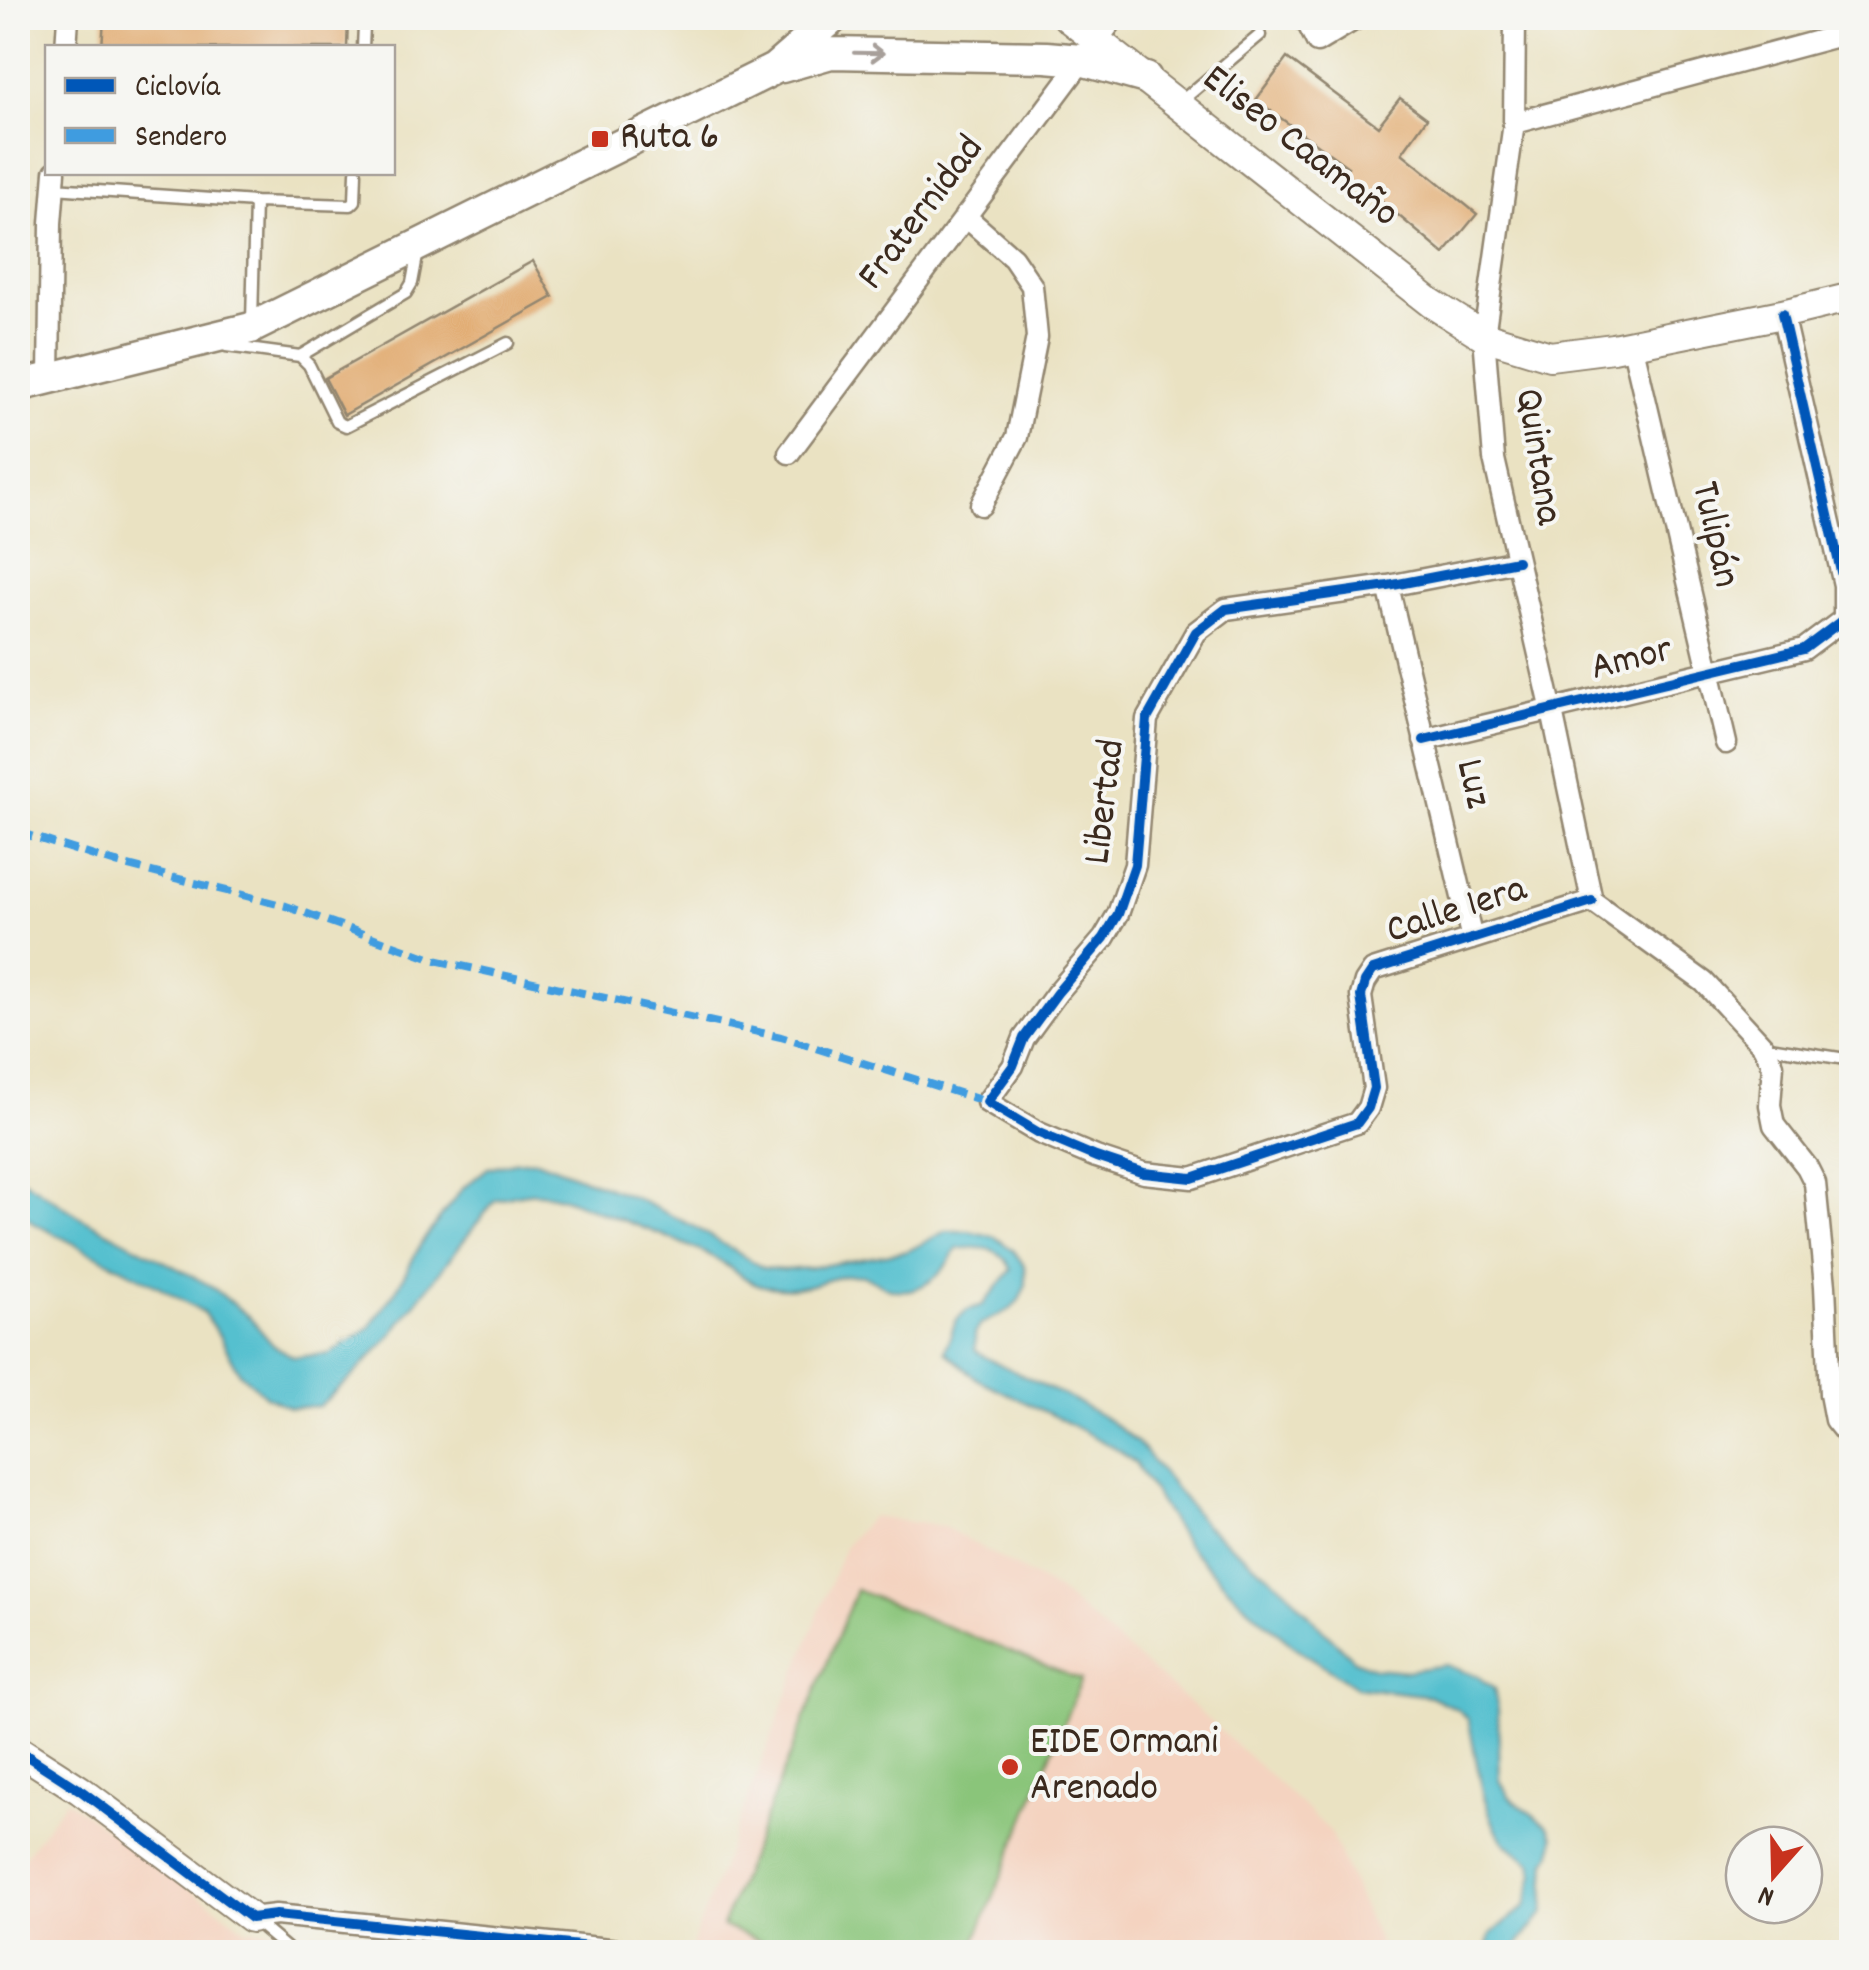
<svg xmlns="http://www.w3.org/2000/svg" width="1869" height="1970" viewBox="0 0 1869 1970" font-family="Dekko,sans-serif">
	<rect width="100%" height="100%" fill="#f6f6f2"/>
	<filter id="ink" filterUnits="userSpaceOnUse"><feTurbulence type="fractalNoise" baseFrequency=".01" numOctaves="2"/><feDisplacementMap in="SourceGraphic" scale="20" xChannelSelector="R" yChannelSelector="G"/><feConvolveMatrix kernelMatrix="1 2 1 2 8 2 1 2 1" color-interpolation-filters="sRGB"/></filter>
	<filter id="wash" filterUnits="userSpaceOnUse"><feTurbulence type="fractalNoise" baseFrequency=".0048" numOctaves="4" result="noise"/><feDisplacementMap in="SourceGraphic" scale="40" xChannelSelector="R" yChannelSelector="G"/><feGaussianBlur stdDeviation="2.25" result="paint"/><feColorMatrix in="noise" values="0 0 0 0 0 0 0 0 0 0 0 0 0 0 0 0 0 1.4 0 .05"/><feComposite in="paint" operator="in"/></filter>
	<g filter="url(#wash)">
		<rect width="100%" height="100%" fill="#eae2c2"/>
		<!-- built -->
		<path fill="#f4d3c0" d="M871,1517L943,1526L1057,1590L1192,1705L1329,1830L1383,1952H689L844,1547Z
			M66,1800L246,1929L306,1932L527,1952H18V1865Z"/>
		<!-- green -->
		<path fill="#8ac57a" stroke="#62784c" stroke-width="2.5" d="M856,1590L1081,1680L971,1952H788L722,1926Z"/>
		<!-- water -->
		<path fill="#55c0cf" stroke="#487576" stroke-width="2.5" d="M536,1160L635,1198L693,1226L763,1268L784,1270L809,1268L908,1251L946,1231H969L995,1237L1014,1251L1025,1267L1026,1285L1019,1300L1011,1309L981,1324L975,1334V1350L987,1358L1079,1403L1108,1420L1137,1442L1205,1525L1286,1589L1318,1625L1354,1660L1374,1668L1406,1671L1446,1665L1477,1676L1494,1689L1498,1710L1500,1780L1509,1797L1547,1825L1554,1838L1552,1853L1547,1861L1544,1913L1523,1938L1514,1952H1486L1491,1934L1526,1906L1534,1874L1532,1863C1521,1855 1510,1849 1501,1837C1482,1811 1476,1751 1468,1719L1457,1709L1430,1696L1356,1687L1294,1646L1242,1602L1186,1544L1136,1464L1120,1451L1062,1420L977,1379L945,1351L956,1320L967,1310L983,1305L1011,1270C1003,1246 979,1246 957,1249C945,1273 920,1297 891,1289C881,1286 872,1278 863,1276C843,1272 821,1284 802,1287C791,1289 776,1288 764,1286C745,1282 728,1264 711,1256C665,1234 614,1218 567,1199C537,1189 525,1192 495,1200L387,1340L351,1378L319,1406L291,1408L267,1397L239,1372L220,1337L203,1312L156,1285L37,1225L18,1211V1176L80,1217L211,1286L249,1317L273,1345L294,1357L329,1354L369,1328L398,1287L422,1242L462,1189L488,1168L513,1162Z"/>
		<g id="blocks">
			<!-- building -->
			<path fill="#e2ae76" d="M104,18H348L347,48H102Z
				M1287,58L1378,126L1400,98L1427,118L1402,153L1477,214L1444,254L1385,204L1343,173L1348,167L1256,100Z
				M533,261L553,297L344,415L325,378Z"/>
		</g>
	</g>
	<g filter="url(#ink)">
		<use href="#blocks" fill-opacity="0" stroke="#928670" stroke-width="2.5"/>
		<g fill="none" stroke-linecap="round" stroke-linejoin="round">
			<!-- lane casing -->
			<g stroke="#928670" stroke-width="15">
				<path id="lane" d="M358,18L364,25L363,48
					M1179,103L1260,35
					M54,188L255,202L252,322
					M255,202L351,205L355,201L356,172
					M226,346L300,356L309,365L337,422L346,426L508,343
					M300,356L406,293L412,283L418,251
					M1763,1046L1852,1060
					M252,1919L291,1952"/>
			</g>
			<!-- street casing -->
			<g stroke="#928670" stroke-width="25">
				<path id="street" d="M1305,18L1317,42L1357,18
					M1515,18L1514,123L1484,336L1494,459L1552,711L1592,901
					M66,48L68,18
					M1514,123L1852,32
					M965,216L1013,258L1032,286L1037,337L1017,437L981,505
					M1632,343L1726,743
					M49,378L51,223L55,172
					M789,453L1114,18
					M1517,561L1388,586L1226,609L1196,632L1147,719L1135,865L1118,914L1104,938L1057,993L1024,1038L1013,1066L987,1102L1039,1133L1096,1157L1144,1173L1192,1178L1357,1123L1368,1108L1374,1088L1361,996L1365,982L1373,970L1592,901
					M1388,586L1472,939
					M1424,740L1804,649L1844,619V585L1782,314
					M1592,901L1704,982L1763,1046L1773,1065L1770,1105L1774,1125L1807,1167L1815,1183L1825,1286L1830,1394L1835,1420L1852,1441
					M251,1918L276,1915L639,1952"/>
			</g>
			<!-- secondary casing -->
			<g stroke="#928670" stroke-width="32">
				<path id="secondary" d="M1068,18L1431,303L1484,336L1550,356L1613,348L1782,314L1852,297
					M18,1750L80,1790L251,1918"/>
			</g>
			<!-- primary casing -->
			<g stroke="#928670" stroke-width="35">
				<path id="primary" d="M782,67L831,53L1046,57L1081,60L1146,78
					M18,386L251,328L774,69L833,18"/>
			</g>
			<!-- lane -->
			<use href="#lane" stroke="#fff" stroke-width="10"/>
			<!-- street -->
			<use href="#street" stroke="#fff" stroke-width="20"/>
			<!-- secondary -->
			<use href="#secondary" stroke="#fff" stroke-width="28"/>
			<!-- primary -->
			<use href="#primary" stroke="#fff" stroke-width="30"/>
			<!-- quiet -->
			<path stroke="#3f9ce0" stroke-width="8" stroke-dasharray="15 8" stroke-linecap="butt" d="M18,832L116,863L286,906L435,960L781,1037L987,1102"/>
			<!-- cycleway casing -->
			<g stroke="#f6f6f2" stroke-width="16">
				<path id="cycleway" d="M1517,561L1388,586L1226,609L1196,632L1147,719L1135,865L1118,914L1104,938L1057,993L1024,1038L1013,1066L987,1102L1039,1133L1096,1157L1144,1173L1192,1178L1357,1123L1368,1108L1374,1088L1361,996L1365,982L1373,970L1592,901
					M1424,740L1804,649L1844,619V585L1782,314
					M18,1750L80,1790L251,1918L276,1915L639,1952"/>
			</g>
			<!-- cycleway -->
			<use href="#cycleway" stroke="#0057b8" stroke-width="10"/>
		</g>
		<!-- one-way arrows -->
		<defs><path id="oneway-shaft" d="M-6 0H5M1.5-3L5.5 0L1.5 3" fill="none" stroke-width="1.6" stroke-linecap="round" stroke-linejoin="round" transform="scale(2.5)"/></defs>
		<use stroke="#a79f9a" href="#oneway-shaft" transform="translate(869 53) rotate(1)"/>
	</g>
	<!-- markers -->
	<g fill="#c8321e" stroke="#f6f6f2" stroke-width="4">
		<rect x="590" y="129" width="20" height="20" rx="5"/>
		<circle cx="1010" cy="1767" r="10"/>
	</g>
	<g text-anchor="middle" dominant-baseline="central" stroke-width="8" stroke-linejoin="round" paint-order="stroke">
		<!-- poi labels -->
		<g font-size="40" fill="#3b2a1e" stroke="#f6f6f2" text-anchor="start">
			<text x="620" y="139">Ruta 6</text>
			<text x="1030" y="1744">EIDE Ormani<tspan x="1030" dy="46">Arenado</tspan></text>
		</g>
		<!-- street labels -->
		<g font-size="40" fill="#3b2a1e" stroke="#f6f6f2">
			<text transform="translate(1299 148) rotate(38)">Eliseo Caamaño</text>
			<text transform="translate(923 214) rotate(-53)">Fraternidad</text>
			<text transform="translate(1536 457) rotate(81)">Quintana</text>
			<text transform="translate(1713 535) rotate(77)">Tulipán</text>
			<text transform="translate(1632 661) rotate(-14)">Amor</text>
			<text transform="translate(1471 784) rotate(77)">Luz</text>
			<text transform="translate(1107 802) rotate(-83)">Libertad</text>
			<text transform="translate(1457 912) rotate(-18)">Calle 1era</text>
		</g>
	</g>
	<!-- margin -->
	<rect width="1869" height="1970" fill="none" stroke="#f6f6f2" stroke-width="60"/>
	<!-- legend -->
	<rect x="45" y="45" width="350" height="130" fill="#f6f6f2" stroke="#aba49d" stroke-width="2.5"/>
	<rect x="65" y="78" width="50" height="15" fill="#0057b8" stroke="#aba49d" stroke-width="2.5"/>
	<text x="135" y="95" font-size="30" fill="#3b2a1e">Ciclovía</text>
	<rect x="65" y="128" width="50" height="15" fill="#3f9ce0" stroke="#aba49d" stroke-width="2.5"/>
	<text x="135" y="145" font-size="30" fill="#3b2a1e">Sendero</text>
	<!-- north arrow -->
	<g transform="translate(1774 1875) rotate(200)"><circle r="48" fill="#f6f6f2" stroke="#aba49d" stroke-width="2.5"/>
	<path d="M0-8L18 38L0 25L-18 38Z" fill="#c8321e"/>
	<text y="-15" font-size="28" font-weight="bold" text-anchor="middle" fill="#3b2a1e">N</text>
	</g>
</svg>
